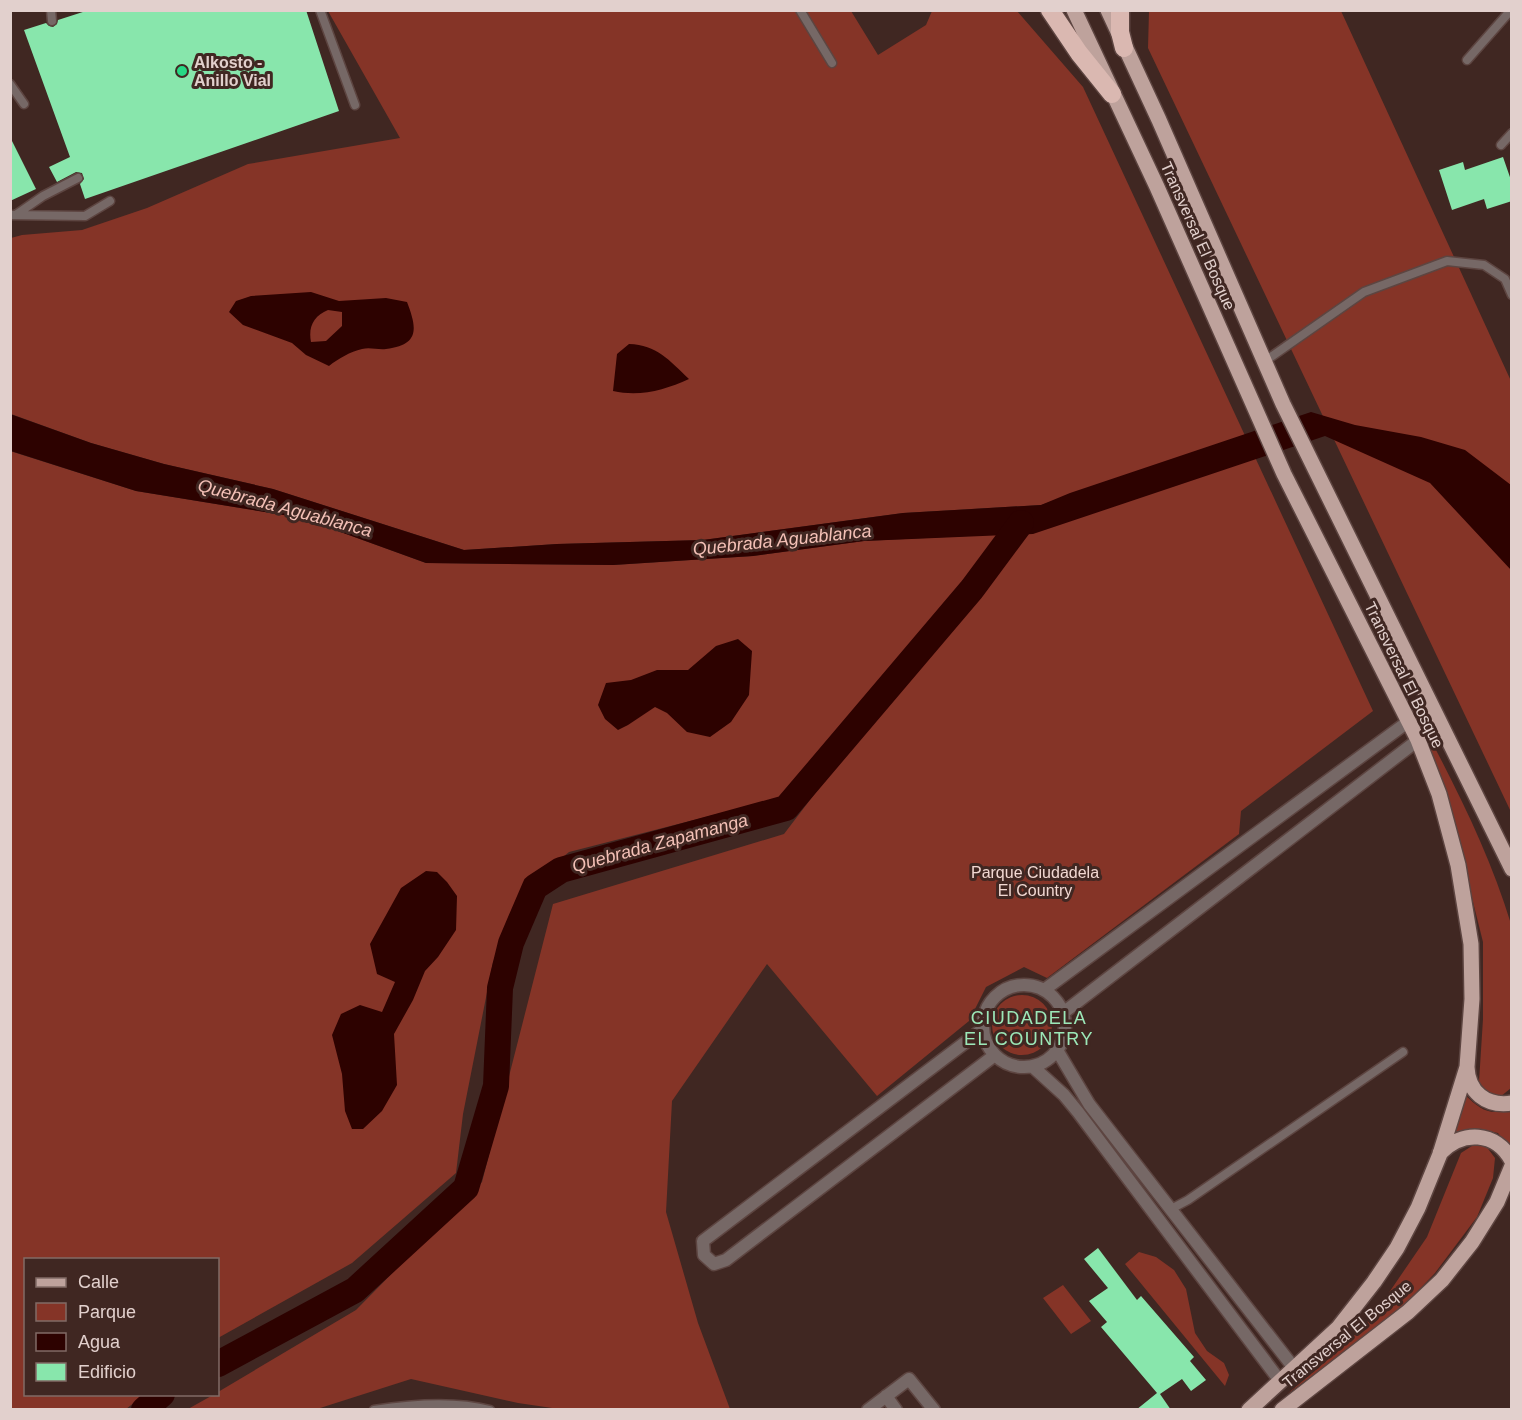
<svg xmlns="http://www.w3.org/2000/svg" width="1522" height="1420" viewBox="0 0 1522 1420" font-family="Arial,sans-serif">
	<rect width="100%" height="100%" fill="#402722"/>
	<!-- green -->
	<path fill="#853427" d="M328,11H851L878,55L926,25L932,11H1017L1083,87L1373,711L1241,811L1239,834L1047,978L1024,967L986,987L969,1021L877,1096L767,964L672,1101L666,1212L698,1323L730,1409H559L518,1403L411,1379L317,1409H188L213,1395L218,1394V1392L356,1310L482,1182L553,904L784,834L968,593L783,797L569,852L524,889L493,962L463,1114L456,1173L352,1263L218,1338V1260H26V1394L144,1395L126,1409H11L10,451L136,491L302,518L426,563L613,565L753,556L864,541L1008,534L982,576L1013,535L1064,497L1041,505L903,513L703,540L557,544L464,550L273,489L164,464L91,443L11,414V238L22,235L82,230L147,208L248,164L400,138Z
		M1149,11H1341L1511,381V812L1148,48Z
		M1414,708C1451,778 1488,848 1511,924V1088L1500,1097L1489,1095L1479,1082L1483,1019V942L1467,878Z
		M992 1025a30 30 0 1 1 60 0a30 30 0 1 1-60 0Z
		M1465,1095C1481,1110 1489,1116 1511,1109V1151L1498,1133L1479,1129L1452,1139Z
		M1475,1144L1486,1146L1495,1158L1493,1178L1477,1217L1435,1273L1389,1321L1287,1394L1343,1347L1373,1316L1427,1237L1461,1153Z
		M1139,1252L1156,1257L1174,1270L1186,1289L1195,1333L1207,1351L1224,1363L1229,1375L1225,1386L1125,1264Z
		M1063,1285L1091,1321L1071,1334L1043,1298Z"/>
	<!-- water -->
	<path fill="#2d0200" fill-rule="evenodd" d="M311,292L339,301L386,298L407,302C417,328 420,345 386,349C378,350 370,347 362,349C350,352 339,358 329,366L306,355L292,343L243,325L229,312L236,301L251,296ZM328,310L342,312V326L326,341L311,342C308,326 314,316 328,310Z
		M629,344C657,345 669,360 689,379C665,390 640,397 613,391L617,354Z
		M1311,412L1355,425L1421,437L1465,450L1511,485V570L1430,483L1325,436L1033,534L864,541L753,556L613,565L426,563L302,518L136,491L11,451L10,414L91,443L164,464L273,489L464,550L557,544L703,540L903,513L1041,505L1070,493Z
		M738,639L752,651L749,695L731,722L710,737L687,732L667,713L655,707L628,725L618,730L605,719L598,705L606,683L631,680L657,670H688L716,646Z
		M426,871L437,872L447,882L457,896L456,930L438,957L425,971L413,1000L394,1034L397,1085L382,1111L363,1129H352L345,1111L342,1074L332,1035L341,1014L360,1005L382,1012L395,982L377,974L370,944L401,888Z"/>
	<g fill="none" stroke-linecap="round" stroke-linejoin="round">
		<!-- river -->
		<path stroke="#2d0200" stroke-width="26" d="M218,1364L355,1290L466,1188L496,1086L500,988L511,943L535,887L561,870L786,808L972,589L1021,523
			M144,1410L162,1394"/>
	</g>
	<!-- building -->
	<path fill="#88e6ac" d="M89,10H306L339,111L85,199L80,184L84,179L82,173L76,172L57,182L49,167L70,157L24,30L46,23L49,26L53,27L57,24L58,20Z
		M10,137L36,189L10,201Z
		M1503,157L1512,183V201L1487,209L1484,199L1452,210L1439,170L1463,162L1465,170Z
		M1098,1248L1137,1300L1141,1296L1194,1357L1190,1361L1206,1380L1191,1391L1182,1379L1160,1394L1171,1410H1136L1157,1393L1101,1327L1107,1322L1089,1301L1108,1288L1084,1259Z"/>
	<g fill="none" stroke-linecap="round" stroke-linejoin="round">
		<!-- lane casing -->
		<g stroke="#5d4541" stroke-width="11">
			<path id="lane" d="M51,10L52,21
				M320,10L355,105
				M800,10L832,63
				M1467,60L1511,10
				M10,84L24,104
				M1501,145L1512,133
				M17,214L43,196L78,178
				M10,215L85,216L110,201
				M1265,361L1364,292L1447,261L1484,265L1505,279L1512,295
				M1171,1209L1188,1200L1403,1052
				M374,1410C411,1404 453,1400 490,1410"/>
		</g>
		<!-- street casing -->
		<g stroke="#5d4541" stroke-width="15">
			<path id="street" d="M983 1026a41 41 0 1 1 82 0a41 41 0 1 1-82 0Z
				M1044,990L1409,721
				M1063,1013L1418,740
				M983,1029L703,1241L704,1255L714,1264L726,1260L995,1055
				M1057,1050L1089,1104L1294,1368
				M1032,1066L1064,1095L1078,1112L1280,1381
				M886,1396L896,1410
				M868,1410L909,1379L934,1410"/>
		</g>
		<!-- primary casing -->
		<g stroke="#5d4541" stroke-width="18">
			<path id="primary" d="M1074,10L1157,187L1284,474L1418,740L1439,794L1458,865L1471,944L1472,999L1467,1067L1440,1154L1418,1208L1397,1248L1374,1282L1338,1328L1249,1410
				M1108,10L1159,120L1283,404L1512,869
				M1467,1067C1468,1092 1486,1107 1512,1103
				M1440,1153C1462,1130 1496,1131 1512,1161
				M1282,1410L1408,1312L1442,1280L1472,1242L1497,1202L1512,1166"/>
		</g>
		<!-- highway casing -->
		<g stroke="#5d4541" stroke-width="21">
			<path id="highway" d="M1050,10L1079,53L1112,94
				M1120,10V32L1124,48"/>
		</g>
		<!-- lane -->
		<use href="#lane" stroke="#766866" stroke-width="8"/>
		<!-- street -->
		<use href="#street" stroke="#766866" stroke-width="12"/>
		<!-- primary -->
		<use href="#primary" stroke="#bea29c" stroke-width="15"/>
		<!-- highway -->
		<use href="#highway" stroke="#dab8b1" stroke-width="18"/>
	</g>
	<!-- markers -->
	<circle fill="#28d885" stroke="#402722" stroke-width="2" cx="182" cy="71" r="6"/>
	<g text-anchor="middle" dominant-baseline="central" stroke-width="6" stroke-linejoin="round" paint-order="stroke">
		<!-- poi labels -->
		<g font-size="16" font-weight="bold" fill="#e2d0cd" stroke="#402722" text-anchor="start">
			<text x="194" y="62">Alkosto -<tspan x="194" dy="18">Anillo Vial</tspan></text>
		</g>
		<!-- street labels -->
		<g font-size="16" fill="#e2d0cd" stroke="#402722">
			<text transform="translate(1198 236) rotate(66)">Transversal El Bosque</text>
			<text transform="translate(1404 675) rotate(64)">Transversal El Bosque</text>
			<text transform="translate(1347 1334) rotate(-39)">Transversal El Bosque</text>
		</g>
		<!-- park labels -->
		<g font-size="16" fill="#f2d8d2" stroke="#402722">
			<text x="1035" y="872">Parque Ciudadela<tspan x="1035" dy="18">El Country</tspan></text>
		</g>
		<!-- water labels -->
		<g font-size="18" font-style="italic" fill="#f3c0b6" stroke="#402722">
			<text transform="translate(285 508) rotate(15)">Quebrada Aguablanca</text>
			<text transform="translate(782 540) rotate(-6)">Quebrada Aguablanca</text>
			<text transform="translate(660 843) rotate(-15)">Quebrada Zapamanga</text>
		</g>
		<!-- neighbourhood labels -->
		<g font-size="18" letter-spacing="1.5" fill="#9ce8b8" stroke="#402722">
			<text x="1029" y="1018">CIUDADELA<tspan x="1029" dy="21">EL COUNTRY</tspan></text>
		</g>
	</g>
	<!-- border -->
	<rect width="1522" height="1420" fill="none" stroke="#e2d0cd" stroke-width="24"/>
	<!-- legend -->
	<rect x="24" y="1258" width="195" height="138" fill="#402722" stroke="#816b66" stroke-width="1.5"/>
	<rect x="36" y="1278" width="30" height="9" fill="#bea29c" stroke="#816b66" stroke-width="1.5"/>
	<text x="78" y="1288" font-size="18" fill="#e2d0cd">Calle</text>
	<rect x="36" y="1303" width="30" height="18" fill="#853427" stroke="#816b66" stroke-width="1.5"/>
	<text x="78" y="1318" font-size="18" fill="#e2d0cd">Parque</text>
	<rect x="36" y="1333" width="30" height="18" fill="#2d0200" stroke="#816b66" stroke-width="1.5"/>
	<text x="78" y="1348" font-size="18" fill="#e2d0cd">Agua</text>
	<rect x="36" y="1363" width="30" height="18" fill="#88e6ac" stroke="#816b66" stroke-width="1.5"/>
	<text x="78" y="1378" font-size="18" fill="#e2d0cd">Edificio</text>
</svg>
